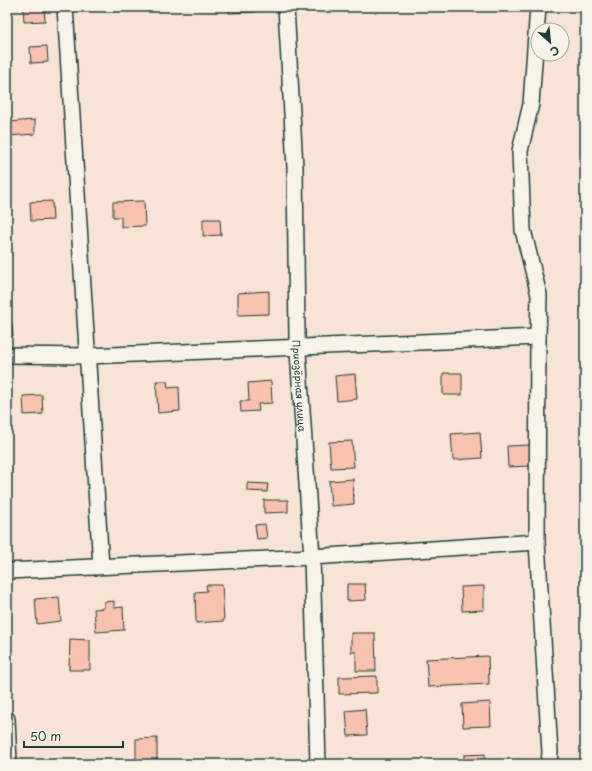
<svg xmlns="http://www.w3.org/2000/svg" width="592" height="771" viewBox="0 0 592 771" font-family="'Playpen Sans',sans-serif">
	<rect width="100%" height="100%" fill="#f8e4d7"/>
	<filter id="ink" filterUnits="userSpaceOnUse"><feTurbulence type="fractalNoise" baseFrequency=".025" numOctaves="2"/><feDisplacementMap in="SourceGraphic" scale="8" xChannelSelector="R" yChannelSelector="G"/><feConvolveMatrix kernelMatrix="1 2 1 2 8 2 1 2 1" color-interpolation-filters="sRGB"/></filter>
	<g filter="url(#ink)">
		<!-- building -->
		<path fill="#f9c1af" stroke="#1f3d34" d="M23,7H44L45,21L24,22Z
			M228,7H256V12L229,13Z
			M47,46L48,62L31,63L30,47Z
			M35,120V134L7,136V122Z
			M52,201L53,220L31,221L30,202Z
			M144,201L145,226L121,227V217H113V202Z
			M203,219H220L221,235L203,236Z
			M269,291V314L238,315V293Z
			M7,323H12L13,336H7Z
			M443,373H462V395H443Z
			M355,374L357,399L337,401L335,376Z
			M156,381H167L168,388L179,387L180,411L158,413Z
			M271,381L272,403L258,404L259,411L241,412L240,401H249L248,383Z
			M42,395L43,414L24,415L23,396Z
			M480,432L482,458L453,460L451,434Z
			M352,441L354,467L331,468L329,442Z
			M530,445L531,466L508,467L507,446Z
			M353,479L354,504L331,506L329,481Z
			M247,483L268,484L267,492L247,491Z
			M264,500H288V512L264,513Z
			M265,524L267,538L257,539L255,525Z
			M347,584H365L366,600L347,601Z
			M206,585H222L224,621L196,623L195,592L207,591Z
			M484,586V610L462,611L461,587Z
			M59,597L61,621L37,624L35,599Z
			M114,601V608L123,607L124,630L96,632L94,609L104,608V602Z
			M351,633H375L376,671H356V652H351Z
			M70,639L90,640V670H69Z
			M488,656L489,684L428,687L426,659Z
			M377,676V693L339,694V677Z
			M490,702L491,726L463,727L462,704Z
			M365,709L367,735L348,736L346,711Z
			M157,738V760L136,761V739Z
			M485,754V764H464V755Z"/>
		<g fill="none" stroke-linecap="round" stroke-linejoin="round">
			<!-- minor casing -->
			<g stroke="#1f3d34" stroke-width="18">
				<g id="minor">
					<path d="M65,7L101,566"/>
					<path id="s1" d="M286,7L295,167L297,337L312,557L318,764"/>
					<path d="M538,7L531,104L520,151L523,230L539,295L538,337L537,542L550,752L549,764"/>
					<path d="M7,355L87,356L538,337"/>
					<path d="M7,571L312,557L537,542"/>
					<path d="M7,719L9,764"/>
				</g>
			</g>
			<!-- minor -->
			<use href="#minor" stroke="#f7f3e8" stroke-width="15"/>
		</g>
	</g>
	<g text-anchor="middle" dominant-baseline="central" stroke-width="3.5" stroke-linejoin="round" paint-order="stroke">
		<!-- street labels -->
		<g font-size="10" fill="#1f3d34" stroke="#f7f3e8">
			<text stroke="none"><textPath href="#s1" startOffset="379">Приозёрная улица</textPath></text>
		</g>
	</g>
	<!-- margin -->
	<rect width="592" height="771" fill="none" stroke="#f7f3e8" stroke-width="24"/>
	<rect x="12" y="12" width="568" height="747" fill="none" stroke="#1f3d34" stroke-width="1.5" filter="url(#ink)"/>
	<!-- north arrow -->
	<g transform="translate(550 42) rotate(153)"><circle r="19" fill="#f7f3e8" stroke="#a1aaa0"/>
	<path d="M0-3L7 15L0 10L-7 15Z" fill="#1f3d34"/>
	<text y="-6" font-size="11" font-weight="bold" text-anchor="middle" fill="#1f3d34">С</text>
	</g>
	<!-- scale -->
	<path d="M24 741v6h99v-6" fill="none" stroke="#1f3d34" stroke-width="2"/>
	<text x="30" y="741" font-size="12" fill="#1f3d34" stroke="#f7f3e8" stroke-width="3" paint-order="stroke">50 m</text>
</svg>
